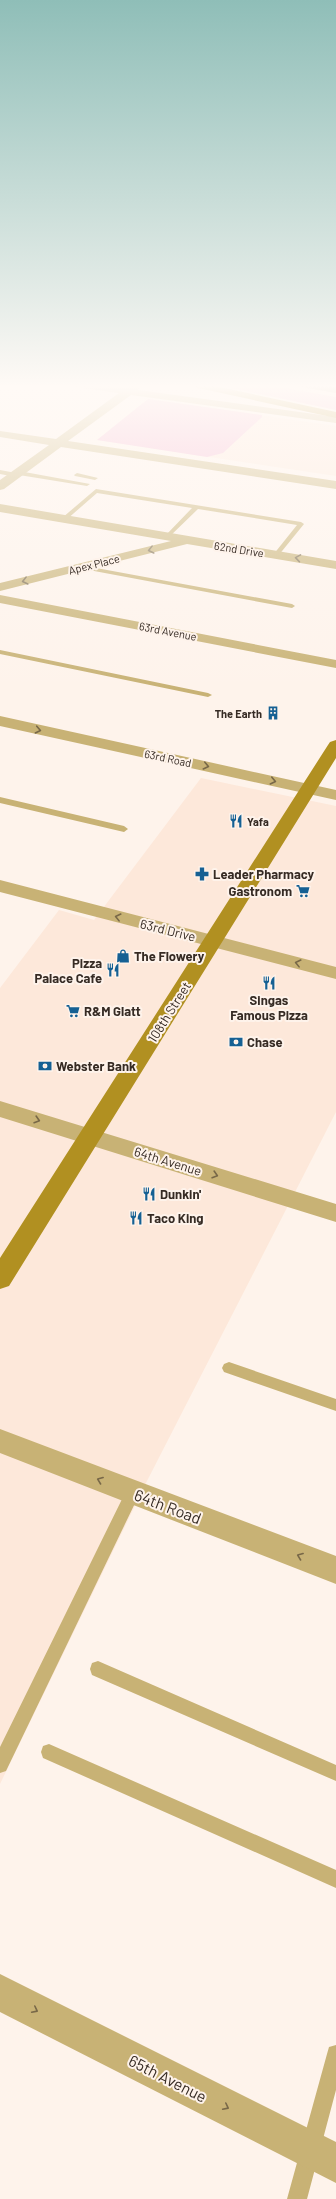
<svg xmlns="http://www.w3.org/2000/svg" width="336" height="2199" viewBox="0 0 336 2199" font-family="Barlow,sans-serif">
	<rect width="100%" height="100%" fill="#fef3eb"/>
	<!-- built -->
	<path fill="#fde8da" d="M148,399L336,426V476L97,440Z
		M201,778L336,806V1112L147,1481L0,1784V988L59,910L94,920Z"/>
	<!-- green -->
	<path fill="#f3add0" d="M208,383H256L336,397V410Z
		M148,399L262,415V417L223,453L207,457L97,440Z"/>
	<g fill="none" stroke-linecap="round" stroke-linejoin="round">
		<!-- service -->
		<path fill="#c8b275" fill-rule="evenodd" d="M0,470L16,473L19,471L90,484L87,486L19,475L16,477L0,474Z
			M77,473L98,478L95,480L75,476L74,475Z
			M96,489L301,522L304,524L278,556L276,557L273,555L297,525L198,509L167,539L165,538V536L192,508L97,493L66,520H62V518Z
			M80,565L292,604L295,606L292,608L78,568V566Z
			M0,650L208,693L212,695L208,697L0,654Z
			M0,797L124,826L128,829L124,832L0,803Z
			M229,1362L336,1399V1411L224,1372L222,1368L224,1364Z
			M133,1485L138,1487L140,1492L138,1497L6,1771L0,1773V1747L128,1487Z
			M98,1661L336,1765V1781L92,1675L90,1669L92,1663Z
			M49,1744L336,1870V1888L43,1758L41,1752L43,1746Z
			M336,2045V2090L307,2199H287L327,2054L329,2047Z"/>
		<!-- minor -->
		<path fill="#c8b275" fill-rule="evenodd" d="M63,383H88L127,388L136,383L141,386L138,390L336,417V423L131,395L68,441L336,481V489L61,447L4,489L0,490V480L49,445L0,437V431L56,439L119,393L68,386Z
			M0,504L336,561V569L187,544L0,591V583L171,541L0,512Z
			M0,595L336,660V668L0,603Z
			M0,716L336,790V800L0,726Z
			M0,880L336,967V979L0,892Z
			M0,1101L336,1204V1222L0,1117Z
			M0,1429L336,1556V1584L0,1453Z
			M0,1974L336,2142V2183L0,2012Z"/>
		<!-- secondary -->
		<path fill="#b19021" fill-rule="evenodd" d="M184,383H201L336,412V418L189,386Z
			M336,740V758L9,1286L0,1289V1258L328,745L330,742Z"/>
		<!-- motorway -->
		<path fill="#7a6834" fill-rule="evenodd" d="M291,383H311L336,387V393L296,386Z"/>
	</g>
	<!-- one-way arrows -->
	<defs><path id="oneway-chevron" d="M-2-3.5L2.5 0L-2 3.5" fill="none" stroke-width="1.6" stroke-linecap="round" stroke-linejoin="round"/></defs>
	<g stroke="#786848">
		<use href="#oneway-chevron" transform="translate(151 550) rotate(166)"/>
		<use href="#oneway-chevron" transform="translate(298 558) rotate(-171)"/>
		<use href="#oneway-chevron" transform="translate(25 581) rotate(166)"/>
		<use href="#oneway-chevron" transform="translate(38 730) rotate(12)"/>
		<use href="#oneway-chevron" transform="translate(206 766) rotate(13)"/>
		<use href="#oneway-chevron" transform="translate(273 781) rotate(13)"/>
		<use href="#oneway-chevron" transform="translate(118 917) rotate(-166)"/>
		<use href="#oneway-chevron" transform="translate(298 963) rotate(-166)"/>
		<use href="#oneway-chevron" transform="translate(37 1120) rotate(17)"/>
		<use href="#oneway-chevron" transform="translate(215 1175) rotate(17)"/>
		<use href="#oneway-chevron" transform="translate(100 1480) rotate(-159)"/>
		<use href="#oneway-chevron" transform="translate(300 1556) rotate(-159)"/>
		<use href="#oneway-chevron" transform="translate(35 2010) rotate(27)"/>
		<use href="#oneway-chevron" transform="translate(226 2107) rotate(27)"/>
	</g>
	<!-- sky -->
	<linearGradient id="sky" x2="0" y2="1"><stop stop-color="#8fbeb8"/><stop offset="0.56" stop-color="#fffaf6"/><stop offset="1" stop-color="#fffaf6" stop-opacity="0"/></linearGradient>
	<rect width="336" height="690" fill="url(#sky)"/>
	<!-- icons -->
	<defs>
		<g id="building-bare" transform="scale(1.08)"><path d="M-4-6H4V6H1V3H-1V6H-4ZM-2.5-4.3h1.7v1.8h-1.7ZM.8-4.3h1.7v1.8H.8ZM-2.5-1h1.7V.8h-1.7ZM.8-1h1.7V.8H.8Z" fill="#156093" stroke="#fef3eb" stroke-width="2.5" paint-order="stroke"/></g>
		<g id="restaurant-bare" transform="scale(1.08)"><path d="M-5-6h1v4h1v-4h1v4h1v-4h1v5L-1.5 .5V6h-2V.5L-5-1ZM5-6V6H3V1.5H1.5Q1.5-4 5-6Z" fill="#156093" stroke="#fef3eb" stroke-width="2.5" paint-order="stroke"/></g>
		<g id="pharmacy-bare" transform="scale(1.08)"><path d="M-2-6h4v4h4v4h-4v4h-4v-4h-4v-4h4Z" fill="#156093" stroke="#fef3eb" stroke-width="2.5" paint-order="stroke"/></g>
		<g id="supermarket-bare" transform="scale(1.08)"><path d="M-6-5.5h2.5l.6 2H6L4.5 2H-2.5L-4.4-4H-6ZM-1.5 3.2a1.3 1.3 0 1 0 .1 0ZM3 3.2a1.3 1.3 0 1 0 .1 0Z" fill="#156093" stroke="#fef3eb" stroke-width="2.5" paint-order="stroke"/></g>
		<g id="shop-bare" transform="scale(1.08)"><path d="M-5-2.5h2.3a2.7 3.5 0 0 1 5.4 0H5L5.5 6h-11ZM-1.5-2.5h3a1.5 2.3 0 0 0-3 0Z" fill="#156093" stroke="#fef3eb" stroke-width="2.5" paint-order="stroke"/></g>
		<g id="bank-bare" transform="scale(1.08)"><path d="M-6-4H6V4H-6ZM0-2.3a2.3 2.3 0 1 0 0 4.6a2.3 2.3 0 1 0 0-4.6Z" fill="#156093" stroke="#fef3eb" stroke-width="2.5" paint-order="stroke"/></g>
	</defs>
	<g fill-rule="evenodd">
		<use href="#building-bare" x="273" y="713"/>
		<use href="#restaurant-bare" x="236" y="821"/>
		<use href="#pharmacy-bare" x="202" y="874"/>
		<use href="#supermarket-bare" x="303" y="891"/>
		<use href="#shop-bare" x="123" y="956"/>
		<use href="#restaurant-bare" x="113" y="970"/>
		<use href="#restaurant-bare" x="269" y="983"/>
		<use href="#supermarket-bare" x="73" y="1011"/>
		<use href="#bank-bare" x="236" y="1042"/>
		<use href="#bank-bare" x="45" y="1066"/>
		<use href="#restaurant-bare" x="149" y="1194"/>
		<use href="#restaurant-bare" x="136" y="1218"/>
	</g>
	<g text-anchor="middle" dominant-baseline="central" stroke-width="4" stroke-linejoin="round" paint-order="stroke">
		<!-- far-street labels -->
		<g font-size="11" fill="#362b24" stroke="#fef3eb">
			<text transform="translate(239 549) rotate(9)">62nd Drive</text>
			<text transform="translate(94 564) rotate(-14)">Apex Place</text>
			<text transform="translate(168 631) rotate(11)">63rd Avenue</text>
			<text transform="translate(168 758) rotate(12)">63rd Road</text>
		</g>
		<!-- far-poi labels -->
		<g font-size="11" font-weight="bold" fill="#362b24" stroke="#fef3eb" text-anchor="end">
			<text x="262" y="713">The Earth</text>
			<text x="247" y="821" text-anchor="start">Yafa</text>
		</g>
		<!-- poi labels -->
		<g font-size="13" font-weight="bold" fill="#362b24" stroke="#fef3eb" text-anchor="start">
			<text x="213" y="874">Leader Pharmacy</text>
			<text x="292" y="891" text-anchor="end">Gastronom</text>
			<text x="134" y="956">The Flowery</text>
			<text x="102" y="963" text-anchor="end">Pizza<tspan x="102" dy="15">Palace Cafe</tspan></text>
			<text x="269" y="1000" text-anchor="middle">Singas<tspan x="269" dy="15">Famous Pizza</tspan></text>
			<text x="84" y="1011">R&amp;M Glatt</text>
			<text x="247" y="1042">Chase</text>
			<text x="56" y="1066">Webster Bank</text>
			<text x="160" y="1194">Dunkin'</text>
			<text x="147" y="1218">Taco King</text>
		</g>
		<!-- street labels -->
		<g font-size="13" fill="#362b24" stroke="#fef3eb">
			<text transform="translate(168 930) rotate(14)">63rd Drive</text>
			<text transform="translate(169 1012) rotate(-58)">108th Street</text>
			<text transform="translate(168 1161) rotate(17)">64th Avenue</text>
		</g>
		<!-- near-street labels -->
		<g font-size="16" fill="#362b24" stroke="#fef3eb">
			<text transform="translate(168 1506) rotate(21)">64th Road</text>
			<text transform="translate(168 2078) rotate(27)">65th Avenue</text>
		</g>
	</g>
</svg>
